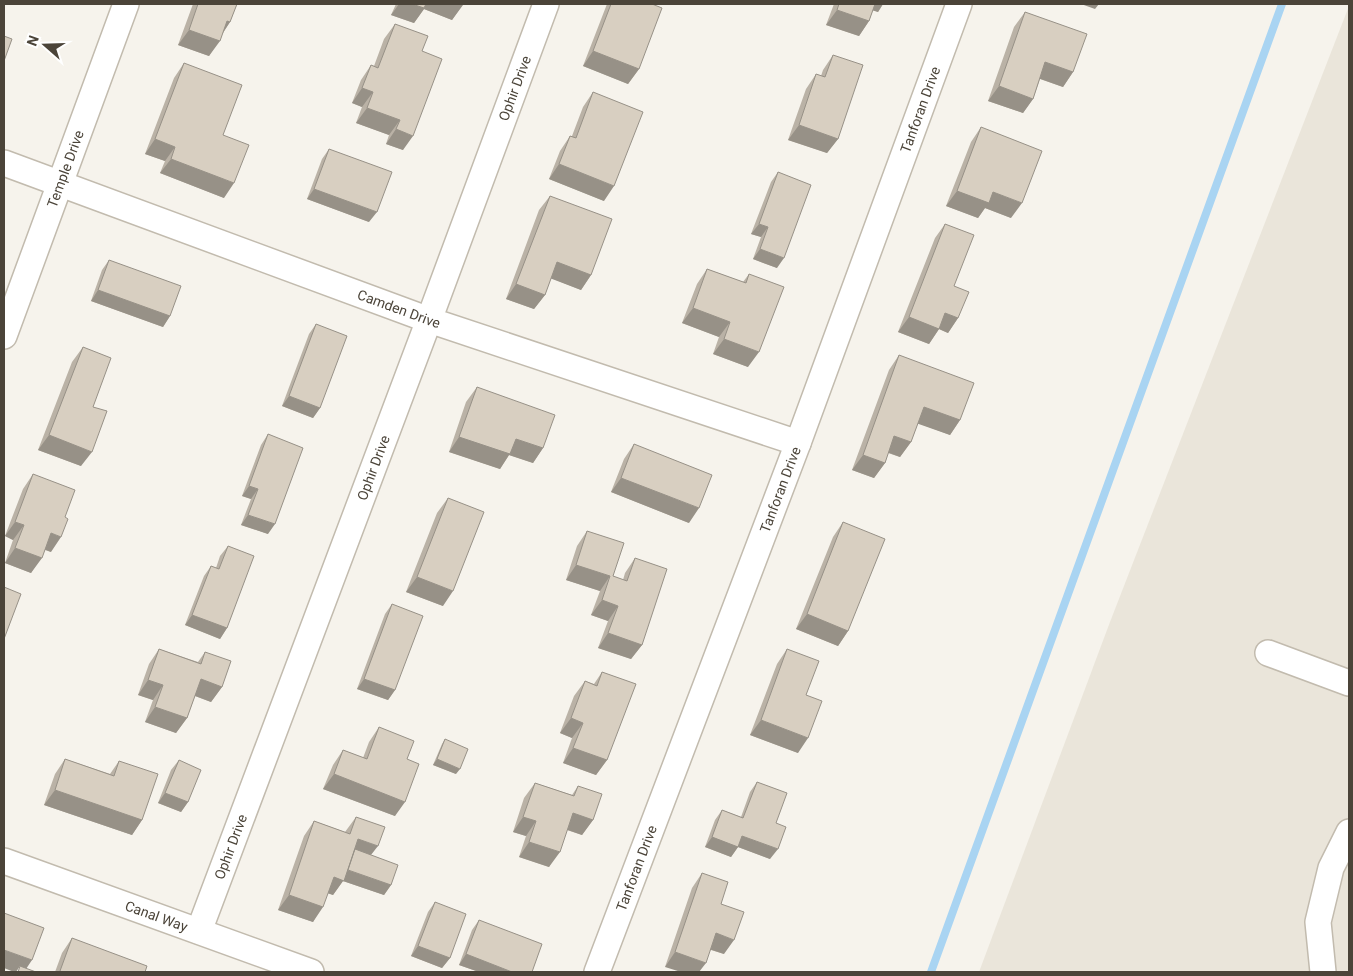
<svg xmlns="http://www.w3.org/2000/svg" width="1353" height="976" viewBox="0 0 1353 976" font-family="Roboto,sans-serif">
	<rect width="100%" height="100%" fill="#f6f3ec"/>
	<!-- residential -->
	<path fill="#eae5da" d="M1349,6V972H979L1110,622Z"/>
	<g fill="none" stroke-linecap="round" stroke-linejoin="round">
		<!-- stream -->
		<path stroke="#a9d4f2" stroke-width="8" d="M931,972L1282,4"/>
		<!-- minor casing -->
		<g stroke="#c2bbae" stroke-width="28">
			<g id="minor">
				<path id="s1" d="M4,163L429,320L798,443"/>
				<path id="s2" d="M4,336L126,4"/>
				<path d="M1268,653L1349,683"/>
				<path id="s3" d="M4,861L311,972"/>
				<path id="s4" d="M199,931L429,320L546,4"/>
				<path id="s5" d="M597,972L798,443L959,4"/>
				<path d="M1323,972L1318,922L1331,868L1349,832"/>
			</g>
		</g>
		<!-- minor -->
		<use href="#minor" stroke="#fff" stroke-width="25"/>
	</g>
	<!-- wall -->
	<path fill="#bab2a6" d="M193,4H237L230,22L223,33L209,56L178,45Z
		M396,4H463L452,20L424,9L414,23L391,15Z
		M607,4H652L639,69L628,84L583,66Z
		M834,4H883L878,12L873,10L869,21L859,36L826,25Z
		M1025,12L1073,72L1063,87L1040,79L1033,99L1023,113L988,101L1014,27Z
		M395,24L422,51L403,150L386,144L389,135L356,123L362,107L352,103L361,80L371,65L374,66L384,39Z
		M833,55L838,139L827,153L788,140L806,89L816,74L821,76L823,70Z
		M184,63L223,135L224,198L160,173L165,161L145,154L174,78Z
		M593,92L604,201L549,179L560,151L570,136H572L583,107Z
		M981,127L1011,218L985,208L978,218L946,206L971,142Z
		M329,149L369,222L307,199L322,159Z
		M778,172L777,268L753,259L761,237L751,234L771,182Z
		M550,196L591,275L581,290L551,278L545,295L534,309L506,299L539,210Z
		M945,224L958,318L948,333L939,329L929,344L898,332L935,238Z
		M109,260L170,316L163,327L91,301L102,270Z
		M707,269L743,282L749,274L748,367L713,354L719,337L682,323L697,284Z
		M316,324L320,408L313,418L282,406L309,334Z
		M83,347L93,407L81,466L38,450L72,362Z
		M899,355L960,420L950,435L918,423L911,442L900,457L888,453L885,463L874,478L852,470L889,370Z
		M477,387L543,448L533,463L509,455L500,469L449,452L466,402Z
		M268,434V534L241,525L251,499L242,496L261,445Z
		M634,444L689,523L611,492L624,459Z
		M33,474L51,552L45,550L31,573L5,563L13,540L5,536L23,489Z
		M448,498L443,606L406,592L437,513Z
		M843,522L848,631L838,646L796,629L833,537Z
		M587,531L613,576L623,580L625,573L635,558L642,645L631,659L598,648L608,621L591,615L600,591L566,580L577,546Z
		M228,546L227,628L220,639L185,625L204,576L211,566L216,568L220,556Z
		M392,604L395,690L388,700L357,689L385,614Z
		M159,649L198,662L205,652L222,687L211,702L195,696L187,718L176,733L145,722L153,700L138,695L149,664Z
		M787,649L806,695L798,753L750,735L777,664Z
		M602,672L607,760L596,775L563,763L572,738L560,733L574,696L585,681L594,684Z
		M379,727L407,759L395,816L323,789L333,765L343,750L363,758L369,742Z
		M445,739L456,774L433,765L442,744Z
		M65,759L110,774L119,761L142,820L132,835L44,805L55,774Z
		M179,760L188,802L181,812L158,803L171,770Z
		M757,782L776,823L770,859L738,847L731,857L705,847L715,820L722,810L741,817L750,792Z
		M535,783L572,795L578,786L593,820L582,835L567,830L549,867L519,857L526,836L513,832L524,798Z
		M356,817L371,855L391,885L384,895L343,881L333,895L328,893L313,922L278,910L304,836L314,821L345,832Z
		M702,873L721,904L724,954L711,950L665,967L692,888Z
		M435,902L450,958L442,968L411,956L428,912Z
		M479,920L532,972H479L459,965L472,930Z
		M72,938L145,972H55L62,953Z"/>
	<!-- shaded-wall -->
	<path fill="#979187" d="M399,4H459L463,5L452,20L424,9L414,23L391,15Z
		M871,4H883L878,12L868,9Z
		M1081,4H1099L1095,9Z
		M837,10L869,21L859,36L826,25Z
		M227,21L230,22L220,37Z
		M189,30L220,41L209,56L178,45Z
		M593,51L639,69L628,84L583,66Z
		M1045,62L1073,72L1063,87L1035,77Z
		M999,86L1033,99L1023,113L988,101Z
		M362,88L373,92L362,107L352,103Z
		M367,108L400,120L389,135L356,123Z
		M799,125L838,139L827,153L788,140Z
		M396,129L413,136L403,150L386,144Z
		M155,139L175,147L165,161L145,154Z
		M171,159L234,183L224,198L160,173Z
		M559,164L614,186L604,201L549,179Z
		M314,189L377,212L369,222L307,199Z
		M957,191L993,192L1022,203L1011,218L985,208L978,218L946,206Z
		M759,224L768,227L761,237L751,234Z
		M760,249L784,258L777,268L753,259Z
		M557,262L591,275L581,290L547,277Z
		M516,284L545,295L534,309L506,299Z
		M98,290L170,316L163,327L91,301Z
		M693,308L730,322L719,337L682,323Z
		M945,313L958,318L948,333L939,329L929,344L898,332L909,317Z
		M724,339L759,352L748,367L713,354Z
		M289,396L320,408L313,418L282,406Z
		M924,407L960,420L950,435L913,422Z
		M49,435L92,452L81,466L38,450Z
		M894,436L911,442L900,457L884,451Z
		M459,437L516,439L543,448L533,463L509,455L500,469L449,452Z
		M863,455L885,463L874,478L852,470Z
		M621,478L699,508L689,523L611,492Z
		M249,486L258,489L251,499L242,496Z
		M248,515L275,524L268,534L241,525Z
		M15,522L24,525L13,540L5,536Z
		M51,533L61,537L51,552L41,548Z
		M15,548L42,558L31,573L5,563Z
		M576,565L610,576L600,591L566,580Z
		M417,577L453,591L443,606L406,592Z
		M602,600L618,606L608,621L591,615Z
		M807,614L848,631L838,646L796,629Z
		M192,615L227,628L220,639L185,625Z
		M608,633L642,645L631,659L598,648Z
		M201,679L222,687L211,702L190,694Z
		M364,679L395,690L388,700L357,689Z
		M148,680L163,685L153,700L138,695Z
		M155,707L187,718L176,733L145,722Z
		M571,718L583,723L572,738L560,733Z
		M761,720L808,738L798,753L750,735Z
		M573,748L607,760L596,775L563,763Z
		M437,759L460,769L456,774L433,765Z
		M334,774L405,802L395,816L323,789Z
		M55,790L142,820L132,835L44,805Z
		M165,793L188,802L181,812L158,803Z
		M573,813L593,820L582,835L562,828Z
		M523,817L536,821L526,836L513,832Z
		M742,836L778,849L770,859L738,847L731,857L705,847L712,837Z
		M358,839L378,846L367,860L352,855Z
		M529,842L560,852L549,867L519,857Z
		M347,870L391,885L384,895L343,881L333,895L324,892L334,877Z
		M289,895L323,907L313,922L278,910Z
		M716,933L734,940L724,954L706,948Z
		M418,946L450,958L442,968L411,956Z
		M4,950L32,960L24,972L20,966L16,972H14L4,968Z
		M675,952L706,963L699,972H681L665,967Z
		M466,954L512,972H479L459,965Z"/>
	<!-- building -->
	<path fill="#d8cfc1" stroke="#979187" d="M198,4H237L230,22L227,21L220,41L189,30Z
		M412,4H426L424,8Z
		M611,4H652L662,8L639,69L593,51Z
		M839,4H875L869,21L837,10Z
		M1025,12L1087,34L1073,72L1045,62L1033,99L999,86Z
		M395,24L428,36L422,51L442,59L413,136L396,129L400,120L367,108L373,92L362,88L371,65L378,68Z
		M4,36L12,39L4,61Z
		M833,55L863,65L838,139L799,125L816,74L825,77Z
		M184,63L242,85L223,135L249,145L234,183L171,159L175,147L155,139Z
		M593,92L643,112L614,186L559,164L570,136L576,138Z
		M981,127L1042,151L1022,203L993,192L989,203L957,191Z
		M329,149L392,172L377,212L314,189Z
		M778,172L811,185L784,258L760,249L768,227L759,224Z
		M550,196L612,219L591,275L557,262L545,295L516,284Z
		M945,224L974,235L954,286L969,292L958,318L945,313L939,329L909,317Z
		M109,260L181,286L170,316L98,290Z
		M707,269L746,283L749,274L784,287L759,352L724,339L730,322L693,308Z
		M316,324L347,336L320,408L289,396Z
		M83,347L111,358L93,407L107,411L92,452L49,435Z
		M899,355L974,383L960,420L924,407L911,442L894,436L885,463L863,455Z
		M477,387L555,415L543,448L516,439L510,454L459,437Z
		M268,434L303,448L275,524L248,515L258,489L249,486Z
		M634,444L712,475L699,508L621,478Z
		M33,474L75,490L65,517L68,519L61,537L51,533L42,558L15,548L24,525L15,522Z
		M448,498L484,512L453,591L417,577Z
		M843,522L885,539L848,631L807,614Z
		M587,531L624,543L613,576L627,581L635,558L667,569L642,645L608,633L618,606L602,600L610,576L576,565Z
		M228,546L254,556L227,628L192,615L211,566L219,569Z
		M4,587L21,594L4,639Z
		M392,604L423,616L395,690L364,679Z
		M159,649L201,664L205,652L231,661L222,687L201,679L187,718L155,707L163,685L148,680Z
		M787,649L819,661L806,695L822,701L808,738L761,720Z
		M602,672L636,684L607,760L573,748L583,723L571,718L585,681L597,686Z
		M379,727L414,741L407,759L419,764L405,802L334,774L343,750L367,759Z
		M445,739L468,749L460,769L437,759Z
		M65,759L114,776L119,761L158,774L142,820L55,790Z
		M179,760L201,770L188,802L165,793Z
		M757,782L787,793L776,823L786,827L778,849L742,836L738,847L712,837L722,810L743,818Z
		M535,783L574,796L578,786L602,794L593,820L573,813L560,852L529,842L536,821L523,817Z
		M356,817L385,827L378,846L358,839L344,881L334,877L323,907L289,895L314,821L350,834Z
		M355,849L398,865L391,885L348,870Z
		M702,873L728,882L721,904L744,912L734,940L716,933L706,963L675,952Z
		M435,902L466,914L450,958L418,946Z
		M4,913L44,928L32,960L4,950Z
		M479,920L542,944L532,972H512L466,954Z
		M72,938L147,966L145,972H62L60,971Z
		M20,966L36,972H18Z"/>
	<g text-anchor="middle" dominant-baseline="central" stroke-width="4" stroke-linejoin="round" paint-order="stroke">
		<!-- street labels -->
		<g font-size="14" fill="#4b4439" stroke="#fff">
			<text stroke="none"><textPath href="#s4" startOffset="900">Ophir Drive</textPath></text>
			<text stroke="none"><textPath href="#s5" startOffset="921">Tanforan Drive</textPath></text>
			<text stroke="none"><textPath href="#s2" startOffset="178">Temple Drive</textPath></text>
			<text stroke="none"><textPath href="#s1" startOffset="421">Camden Drive</textPath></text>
			<text stroke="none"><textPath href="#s4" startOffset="495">Ophir Drive</textPath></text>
			<text stroke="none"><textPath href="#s5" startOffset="516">Tanforan Drive</textPath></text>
			<text stroke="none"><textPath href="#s4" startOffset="90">Ophir Drive</textPath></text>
			<text stroke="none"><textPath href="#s5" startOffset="111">Tanforan Drive</textPath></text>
			<text stroke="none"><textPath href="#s3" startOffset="162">Canal Way</textPath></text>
		</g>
	</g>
	<!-- border -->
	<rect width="1353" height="976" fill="none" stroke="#4b4439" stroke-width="10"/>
	<!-- north arrow -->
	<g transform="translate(45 45) rotate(290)" stroke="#ffffff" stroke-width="4" paint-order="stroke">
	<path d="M0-4L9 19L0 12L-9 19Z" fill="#4b4439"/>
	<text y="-8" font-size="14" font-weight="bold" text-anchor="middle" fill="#4b4439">N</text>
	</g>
</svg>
